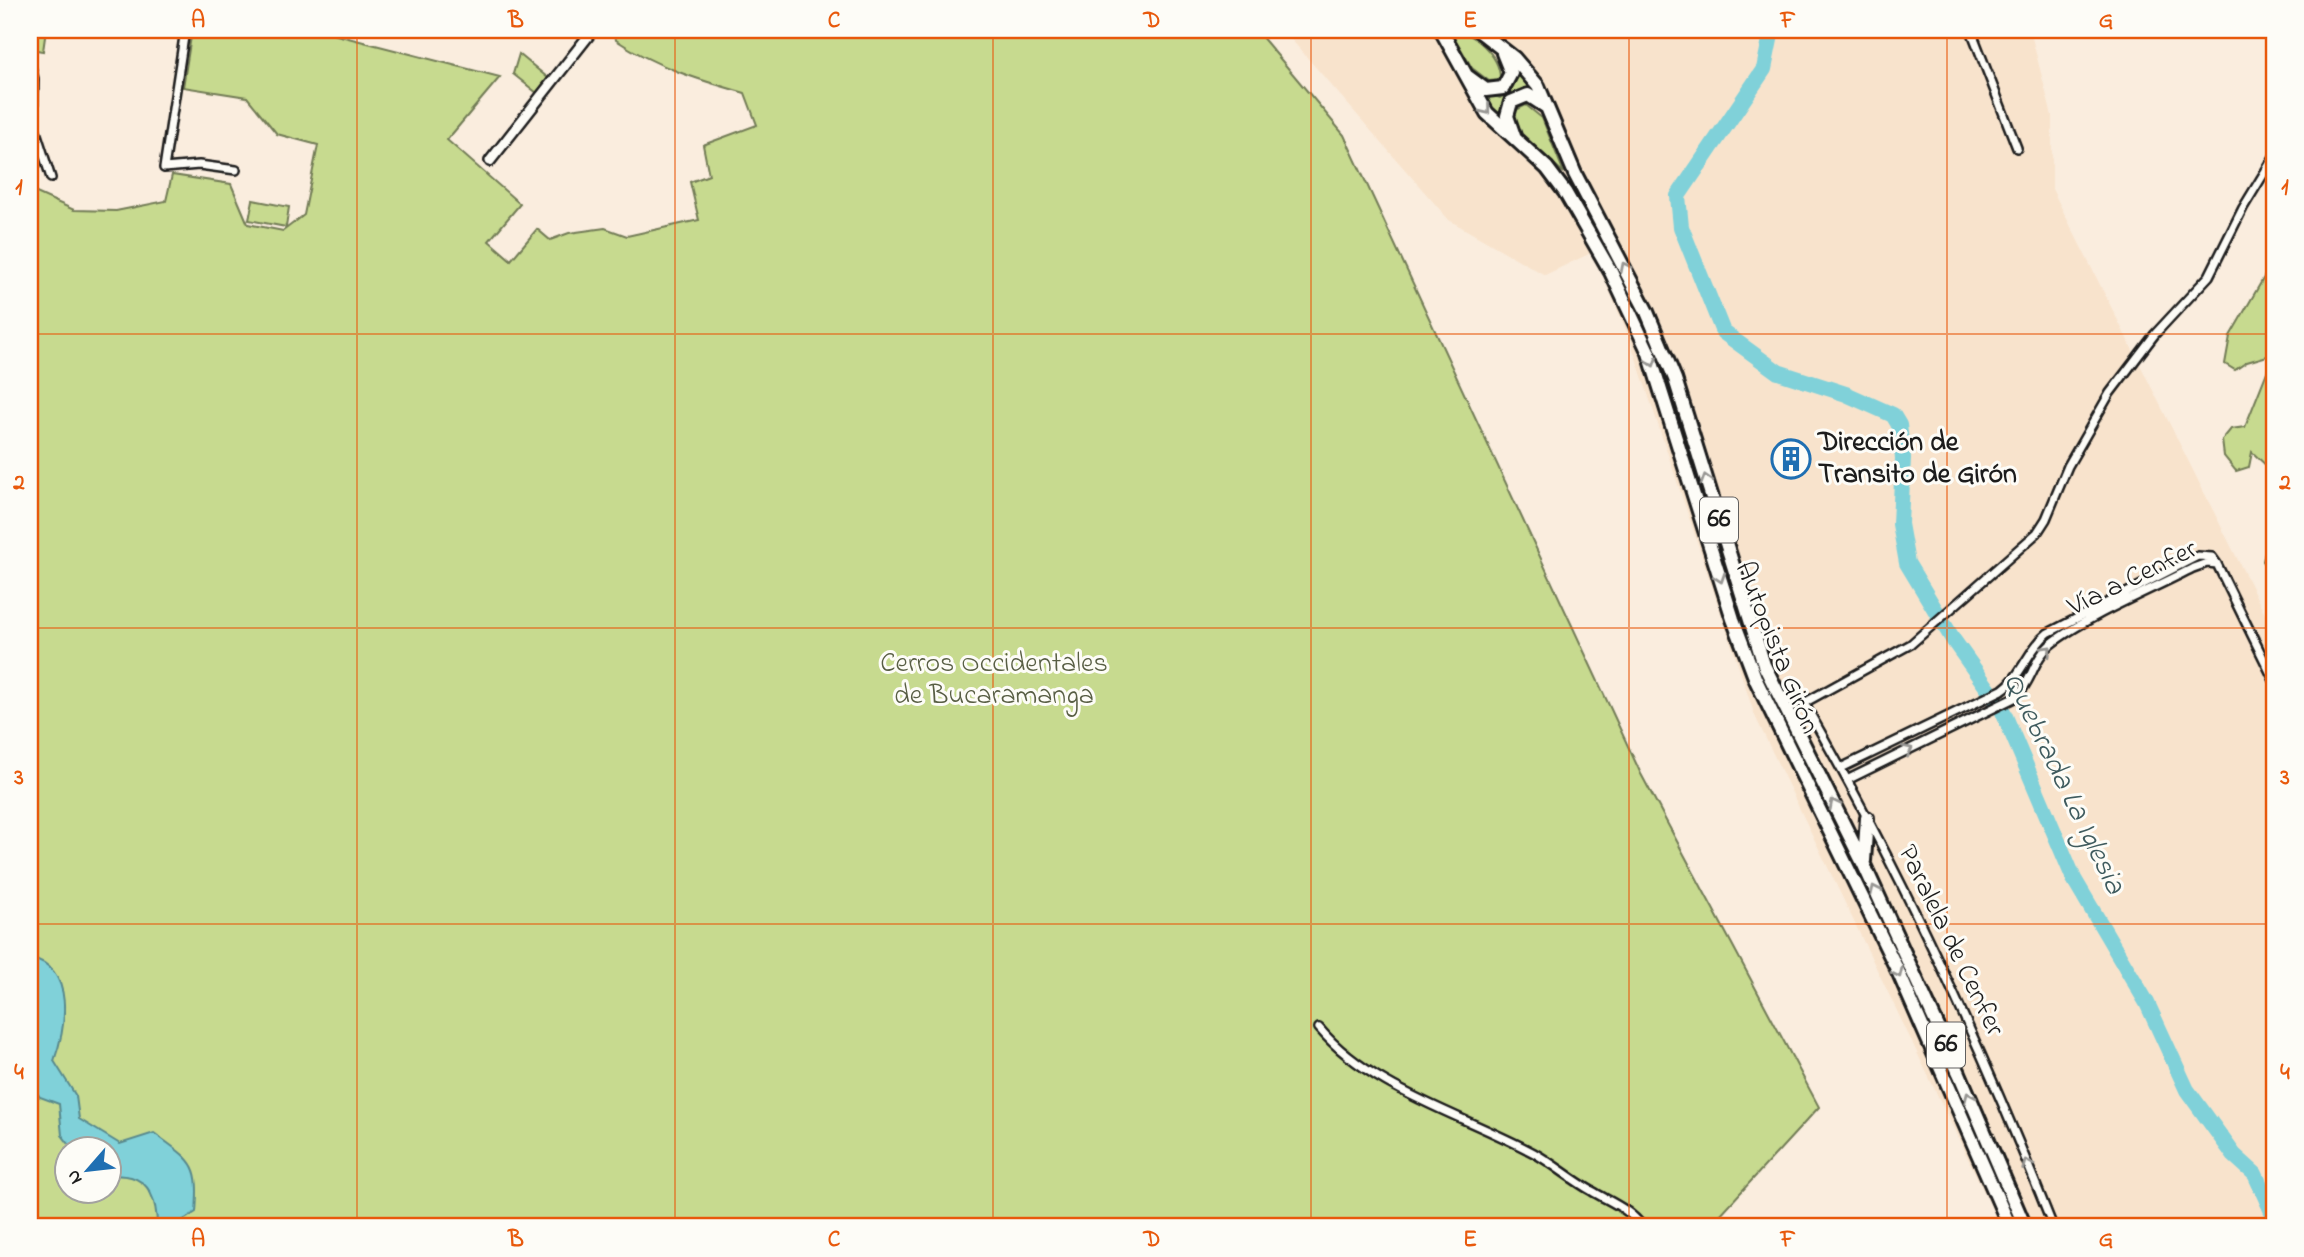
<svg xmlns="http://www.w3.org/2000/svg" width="2304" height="1257" viewBox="0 0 2304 1257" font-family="'Indie Flower',sans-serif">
	<rect width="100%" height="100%" fill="#faedde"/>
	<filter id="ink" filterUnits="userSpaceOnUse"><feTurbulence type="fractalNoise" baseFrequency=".0143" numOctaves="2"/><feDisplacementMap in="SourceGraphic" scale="14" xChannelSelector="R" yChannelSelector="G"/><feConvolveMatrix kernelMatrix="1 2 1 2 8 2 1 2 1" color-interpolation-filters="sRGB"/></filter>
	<g filter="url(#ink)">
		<!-- built -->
		<path fill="#f8e3cc" d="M1283,30H2030L2052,116V189L2274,632V1227H2001L1755,716L1629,337L1593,252L1545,275L1449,220Z"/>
		<!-- green -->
		<path fill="#c7da8f" stroke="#727b56" stroke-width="2" fill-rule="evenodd" d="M30,30H46L43,51L30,49Z
			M192,30H317L500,77L447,140L520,204L489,241L511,260L537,229L550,240L569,233L605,228L627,236L699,220L690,182L709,175L703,145L757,125L745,93C699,80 656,67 616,40L614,30H1256L1344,135L1641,774L1819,1107L1709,1227H30V190L74,210L116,211L166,201L172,175L231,184L248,224L283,231L304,215L318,145L277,134L247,97L183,87ZM66,1148H108V1190H66Z
			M1450,30C1473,30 1501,56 1500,80L1489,81L1472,68Z
			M519,54L548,78L537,93L513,74Z
			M1514,65L1534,91L1511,94L1501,106L1504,124L1478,90L1500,98C1513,89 1516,80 1514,65Z
			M1526,105L1542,118L1564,173L1514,128V111Z
			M253,200L289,207L286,227L249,220Z
			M2274,260V473L2252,452L2249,467L2236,471L2224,456L2222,440L2231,429L2245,427L2274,354L2247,362L2235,370L2225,364L2230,336Z
			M2274,531V576L2263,561L2269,536Z"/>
		<!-- water -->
		<path fill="#80d1d9" stroke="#58898d" stroke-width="2" d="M30,957C76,969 66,1027 54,1061L76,1096L79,1119L120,1144L154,1133C193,1162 200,1162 196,1212L179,1223L180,1227H157C157,1208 153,1183 131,1177C123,1175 116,1176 109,1174L108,1148H72L62,1135L59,1104L40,1097L31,1085Z"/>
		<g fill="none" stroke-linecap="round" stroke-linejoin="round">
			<!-- river -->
			<path stroke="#80d1d9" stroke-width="16" d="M1772,30L1764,69L1678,196L1681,227L1723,332L1778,372L1846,394L1893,415L1899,425L1903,458L1900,524L1907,563L1954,641L2001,707L2074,879L2147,1003L2187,1090L2234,1155L2255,1174L2274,1216"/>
			<!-- minor casing -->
			<g stroke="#1c1c1c" stroke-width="12">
				<path id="minor" d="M185,30L164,168L199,165L236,170
					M1971,30L2017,148
					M30,63L34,79L33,122L51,178
					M1781,698L1804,703C1901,871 1982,1047 2053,1227
					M1804,703L1911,644L2037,533L2046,519L2068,466L2110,393L2155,334L2209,276L2243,208L2274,157
					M1841,768L2002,690C2022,676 2028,649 2048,633L2198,556L2212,557L2217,564L2274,680
					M1847,780L2016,697C2032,682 2033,659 2051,644C2085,617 2153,589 2193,568L2207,563L2217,564
					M1319,1028C1371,1090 1464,1115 1534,1153C1554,1164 1572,1180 1592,1191C1612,1203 1628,1208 1643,1227"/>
			</g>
			<!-- tertiary casing -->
			<g stroke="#1c1c1c" stroke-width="14">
				<path id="tertiary" d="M490,161L593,30"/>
			</g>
			<!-- trunk casing -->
			<g stroke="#1c1c1c" stroke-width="18">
				<path id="trunk" d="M1441,30L1487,113L1547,168L1565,192L1611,272L1649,353L1733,619L1756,680L1898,971L2010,1227
					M1478,30L1514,58L1538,86L1575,174L1647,312L1675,379L1764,665L1864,865L1959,1073L2025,1227
					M1467,76L1486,90L1503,88L1511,73L1503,53
					M1514,136L1507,116L1511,102L1528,95L1545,106
					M1864,861L1867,818"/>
			</g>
			<!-- minor -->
			<use href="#minor" stroke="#fdfcf7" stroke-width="7"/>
			<!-- tertiary -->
			<use href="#tertiary" stroke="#fdfcf7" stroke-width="9"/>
			<!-- trunk -->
			<use href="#trunk" stroke="#fdfcf7" stroke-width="12"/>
		</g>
		<!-- one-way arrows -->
		<defs><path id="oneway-chevron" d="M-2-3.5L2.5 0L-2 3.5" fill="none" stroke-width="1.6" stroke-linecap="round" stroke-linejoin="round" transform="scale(1.75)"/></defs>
		<g stroke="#989794">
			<use href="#oneway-chevron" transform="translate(1486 110) rotate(51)"/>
			<use href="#oneway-chevron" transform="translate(1625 267) rotate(-116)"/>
			<use href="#oneway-chevron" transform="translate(1652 362) rotate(72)"/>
			<use href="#oneway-chevron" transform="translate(1706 479) rotate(-107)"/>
			<use href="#oneway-chevron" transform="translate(1720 578) rotate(72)"/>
			<use href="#oneway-chevron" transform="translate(2047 650) rotate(-46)"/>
			<use href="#oneway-chevron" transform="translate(1908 750) rotate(-26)"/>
			<use href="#oneway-chevron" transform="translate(1834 804) rotate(-117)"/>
			<use href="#oneway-chevron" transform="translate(1875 890) rotate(-115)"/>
			<use href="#oneway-chevron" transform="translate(1898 973) rotate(65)"/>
			<use href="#oneway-chevron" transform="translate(1969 1097) rotate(-113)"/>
			<use href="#oneway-chevron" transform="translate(2027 1164) rotate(-113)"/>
		</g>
	</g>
	<!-- grid -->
	<path fill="none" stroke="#e8590c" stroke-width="2" stroke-opacity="0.55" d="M357,30V1227M675,30V1227M993,30V1227M1311,30V1227M1629,30V1227M1947,30V1227M30,334H2274M30,628H2274M30,924H2274"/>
	<!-- icons -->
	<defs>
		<g id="building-ring" transform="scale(2.0125)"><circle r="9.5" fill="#fdfcf7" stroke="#1f6fb2" stroke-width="1.5"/><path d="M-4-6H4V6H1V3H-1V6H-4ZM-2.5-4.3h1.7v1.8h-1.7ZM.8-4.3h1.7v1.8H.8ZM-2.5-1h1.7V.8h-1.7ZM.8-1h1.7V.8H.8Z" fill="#1f6fb2"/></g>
	</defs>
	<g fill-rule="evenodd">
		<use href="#building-ring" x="1791" y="459"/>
	</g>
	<g text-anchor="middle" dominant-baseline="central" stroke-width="6" stroke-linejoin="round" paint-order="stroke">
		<!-- shield labels -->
		<g fill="#fdfcf7" stroke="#605f5e" stroke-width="2">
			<rect x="1700" y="497.5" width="38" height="45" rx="5"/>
			<rect x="1927" y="1022.5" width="38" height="45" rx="5"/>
		</g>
		<g font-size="26" font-weight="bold" fill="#1c1c1c">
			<text x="1719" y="520">66</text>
			<text x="1946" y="1045">66</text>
		</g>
		<!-- poi labels -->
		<g font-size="28" font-weight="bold" fill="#1c1c1c" stroke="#fdfcf7" text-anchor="start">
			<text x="1818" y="443">Dirección de<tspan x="1818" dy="32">Transito de Girón</tspan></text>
		</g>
		<!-- street labels -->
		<g font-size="28" fill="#1c1c1c" stroke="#fdfcf7">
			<text transform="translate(2133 579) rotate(-26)">Vía a Cenfer</text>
			<text transform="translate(1776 648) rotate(68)">Autopista Girón</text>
			<text transform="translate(1950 941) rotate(64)">Paralela de Cenfer</text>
		</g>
		<!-- park labels -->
		<g font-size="28" fill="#585e44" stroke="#fdfcf7">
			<text x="994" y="664">Cerros Occidentales<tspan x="994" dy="32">de Bucaramanga</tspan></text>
		</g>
		<!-- water labels -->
		<g font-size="30" font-style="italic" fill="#3f5b5e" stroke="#fdfcf7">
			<text transform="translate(2063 784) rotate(64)">Quebrada La Iglesia</text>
		</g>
	</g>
	<!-- margin -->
	<rect width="2304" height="1257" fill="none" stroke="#fdfcf7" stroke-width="77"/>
	<!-- north arrow -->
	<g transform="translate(88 1170) rotate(242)"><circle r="33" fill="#fdfcf7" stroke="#a3a29f" stroke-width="2"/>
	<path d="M0-5L12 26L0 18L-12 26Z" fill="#1f6fb2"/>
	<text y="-10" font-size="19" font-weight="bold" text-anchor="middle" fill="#1c1c1c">N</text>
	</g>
	<rect x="38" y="38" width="2228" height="1180" fill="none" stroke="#e8590c" stroke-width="2.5"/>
	<g font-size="23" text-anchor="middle" font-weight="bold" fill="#e8590c">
		<text x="198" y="27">A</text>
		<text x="516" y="27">B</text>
		<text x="834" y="27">C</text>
		<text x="1152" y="27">D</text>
		<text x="1470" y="27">E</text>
		<text x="1788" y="27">F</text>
		<text x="2106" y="27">G</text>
		<text x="19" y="194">1</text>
		<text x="2285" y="194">1</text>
		<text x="19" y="489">2</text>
		<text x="2285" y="489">2</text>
		<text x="19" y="784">3</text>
		<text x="2285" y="784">3</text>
		<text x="19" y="1079">4</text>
		<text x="2285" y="1079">4</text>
		<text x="198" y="1246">A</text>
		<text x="516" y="1246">B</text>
		<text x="834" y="1246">C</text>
		<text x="1152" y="1246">D</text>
		<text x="1470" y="1246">E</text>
		<text x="1788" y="1246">F</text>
		<text x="2106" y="1246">G</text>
	</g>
</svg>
